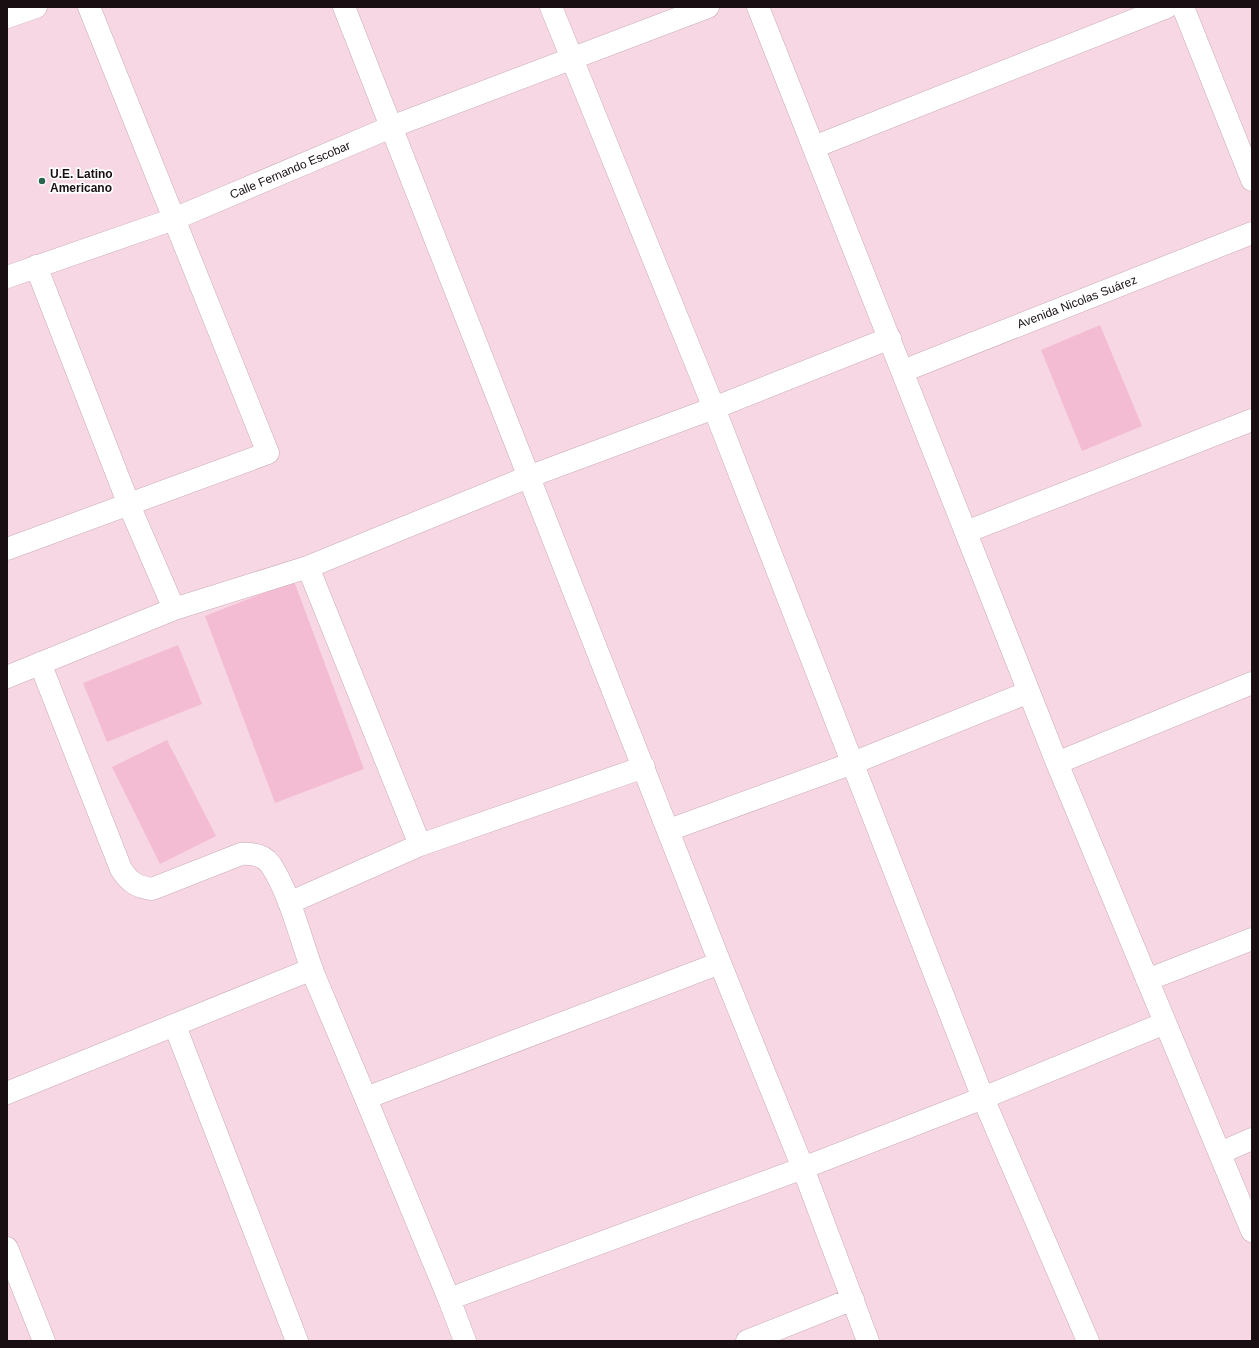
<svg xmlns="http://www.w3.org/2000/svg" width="1259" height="1348" viewBox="0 0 1259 1348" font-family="Helvetica,sans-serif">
	<rect width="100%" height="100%" fill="#f7d7e3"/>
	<!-- green -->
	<path fill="#f3bcd2" d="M1100,325L1142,426L1082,451L1041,350Z
		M294,581L364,769L275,803L205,616Z
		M178,645L202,704L107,742L83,683Z
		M167,740L216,836L160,864L112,767Z"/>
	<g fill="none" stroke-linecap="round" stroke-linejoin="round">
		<!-- minor casing -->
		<g stroke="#c9abb6" stroke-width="23">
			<path id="minor" d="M344,7L720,963L803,1168L868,1341
				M551,7L714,408L983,1098L1088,1341
				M758,7L1057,763L1252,1231
				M1183,7L1252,180
				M7,17L36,7
				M814,147L1167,7
				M36,266L129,505L174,609
				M7,277L174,219L391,127L708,7
				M903,371L1252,233
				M966,532L1252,420
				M7,549L268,453L89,7
				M308,567L420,845
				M40,663L121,869C129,882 137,887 152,889L241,854C253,853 264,855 271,865C293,900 301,943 316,980C361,1086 405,1192 449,1299L465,1341
				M7,677L174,609L308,567L528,477L714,408L890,338
				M1057,763L1252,683
				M669,830L853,763L1029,692
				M289,903L420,845L644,767
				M1147,980L1252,939
				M175,1026L297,1341
				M7,1093L312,969
				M366,1098L720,963
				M1220,1153L1252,1139
				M449,1299L803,1168L983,1098L1165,1023
				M747,1341L853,1299"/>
		</g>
		<!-- tertiary casing -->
		<g stroke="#c9abb6" stroke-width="23">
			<path id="tertiary" d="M7,1248L44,1341"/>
		</g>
		<!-- minor -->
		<use href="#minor" stroke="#fff" stroke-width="22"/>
		<!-- tertiary -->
		<use href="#tertiary" stroke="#fff" stroke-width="22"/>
	</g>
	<!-- markers -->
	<circle fill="#28644e" stroke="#fff" stroke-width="1.5" cx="42" cy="181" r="4"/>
	<g text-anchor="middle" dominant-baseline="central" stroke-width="3.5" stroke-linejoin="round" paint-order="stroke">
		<!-- street labels -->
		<g font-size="12" fill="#190f13" stroke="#fff">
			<text transform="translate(290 170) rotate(-23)">Calle Fernando Escobar</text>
			<text transform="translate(1077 302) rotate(-21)">Avenida Nicolas Suárez</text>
		</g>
		<!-- poi labels -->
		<g font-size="12" font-weight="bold" fill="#190f13" stroke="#fff" text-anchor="start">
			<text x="50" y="174">U.E. Latino<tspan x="50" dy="14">Americano</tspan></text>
		</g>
	</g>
	<!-- border -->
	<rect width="1259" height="1348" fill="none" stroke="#190f13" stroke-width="16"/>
</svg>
